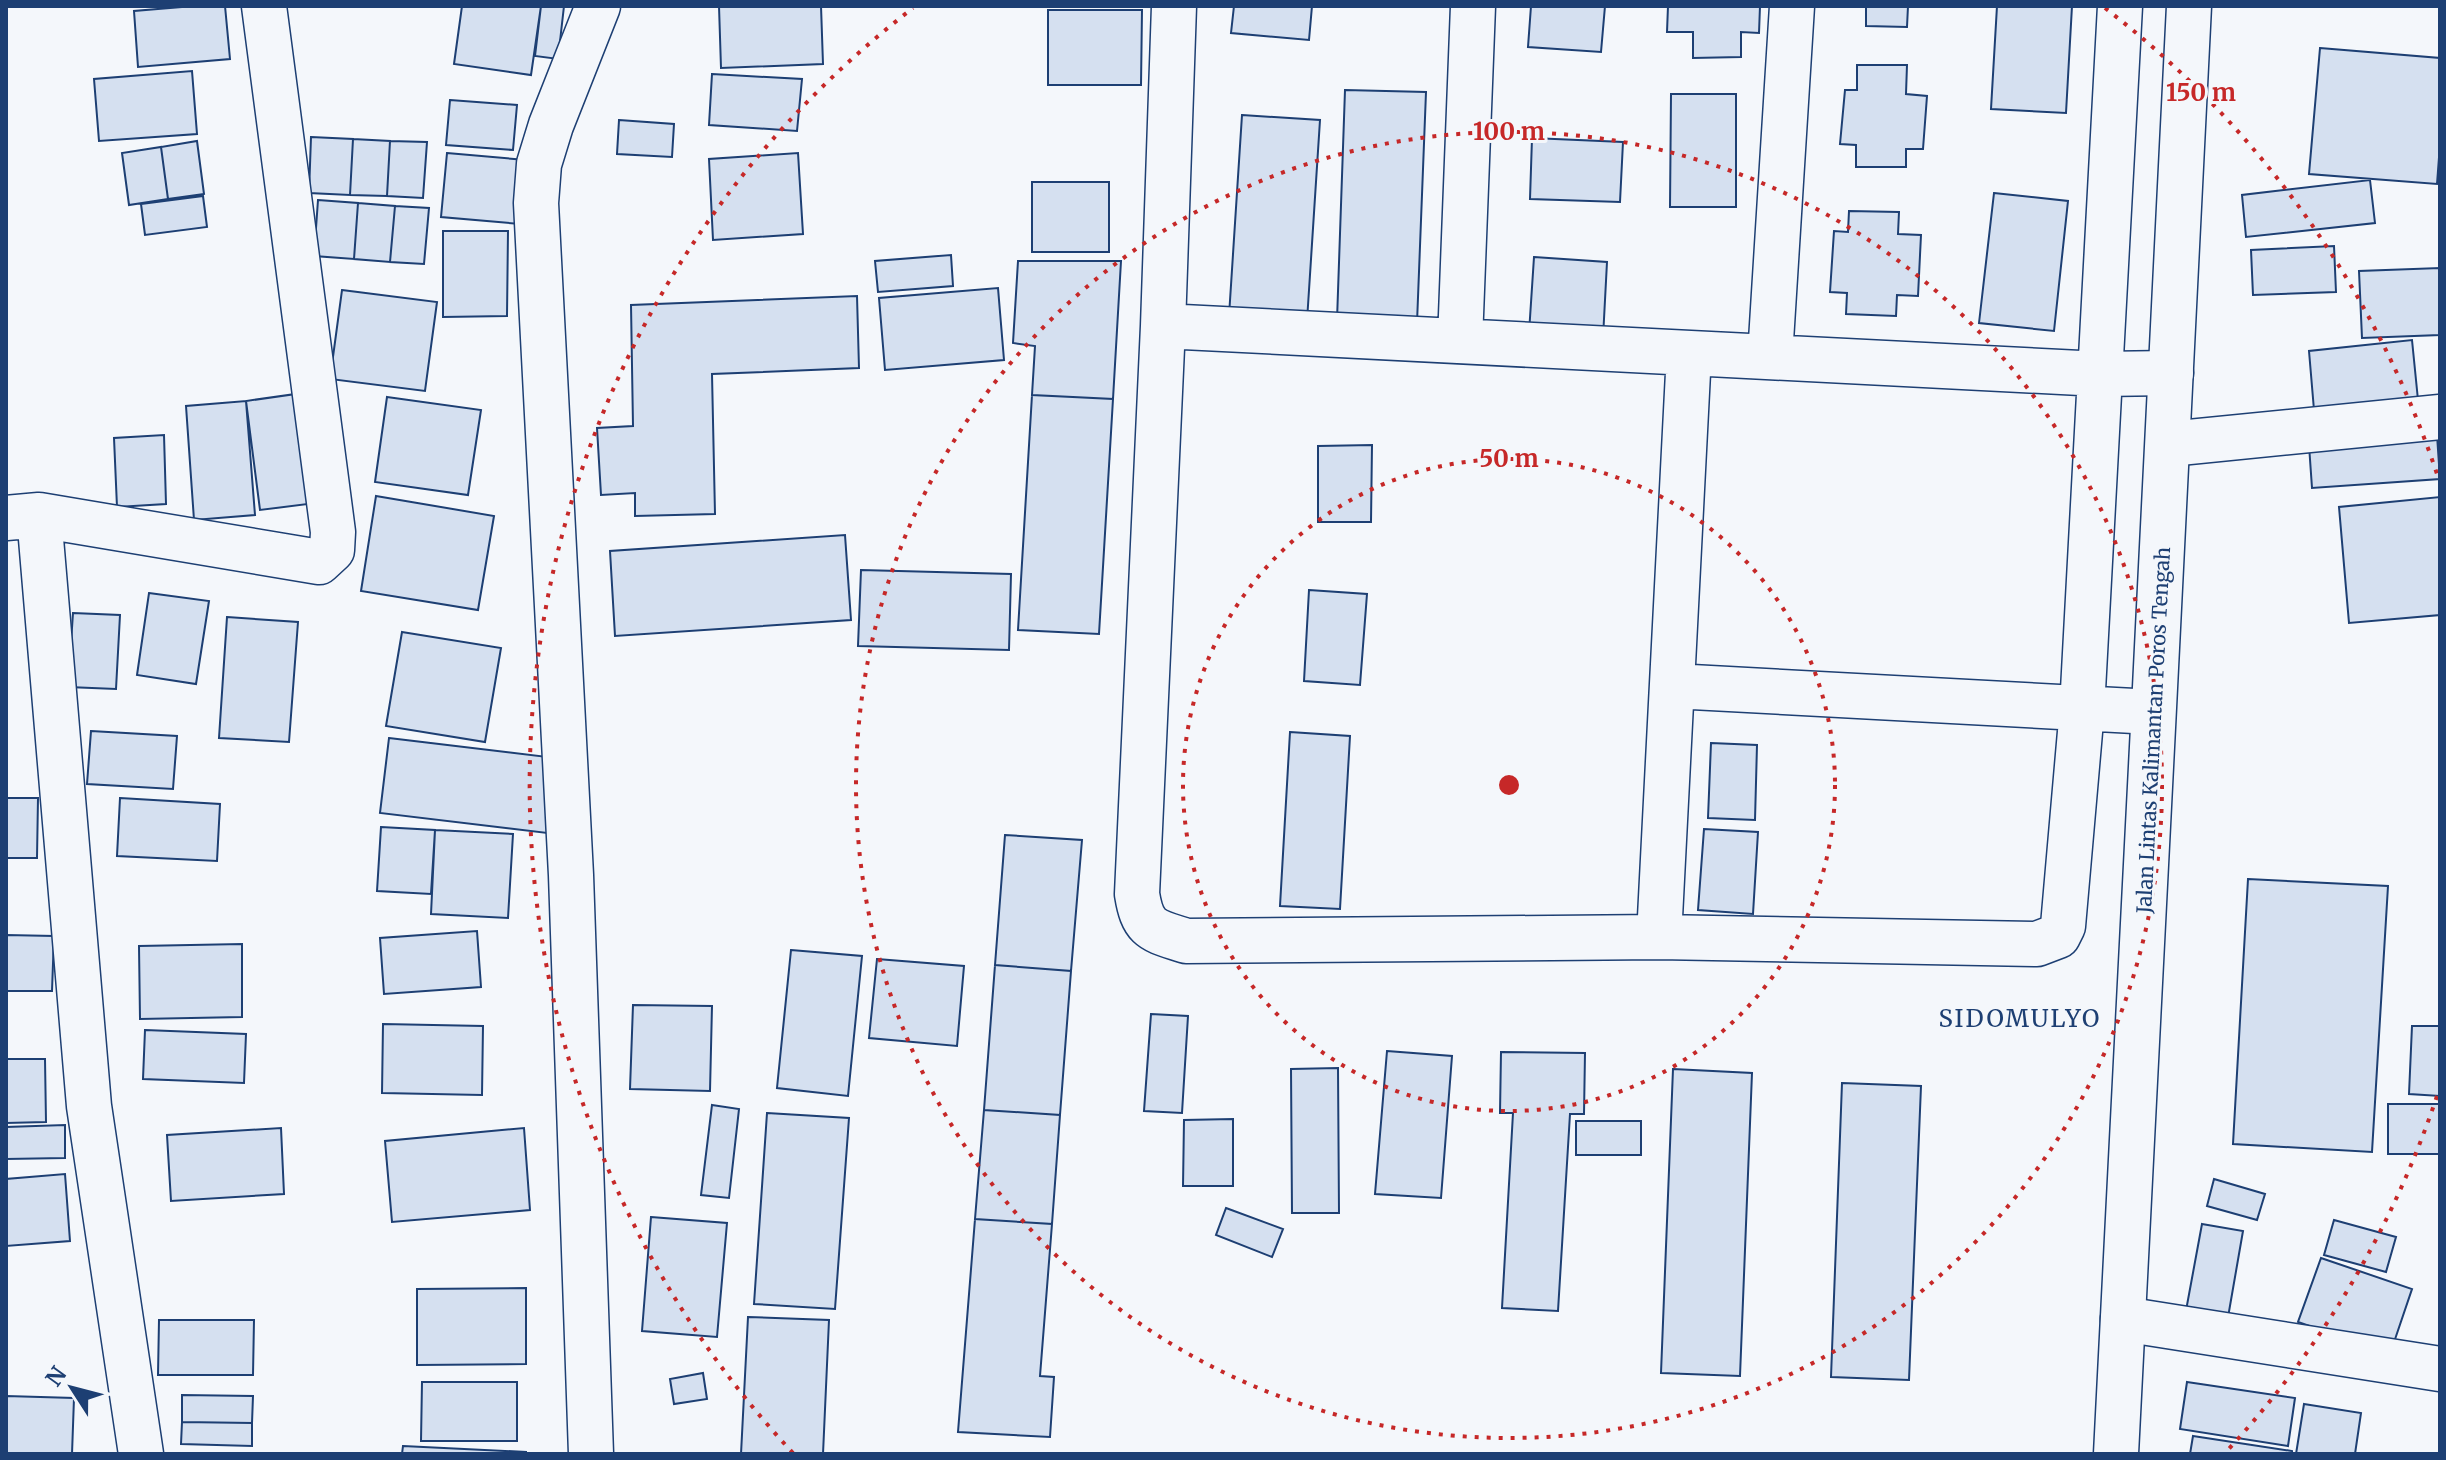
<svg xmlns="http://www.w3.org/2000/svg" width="2446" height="1460" viewBox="0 0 2446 1460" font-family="Merriweather,serif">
	<rect width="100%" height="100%" fill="#f4f7fb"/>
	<!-- building -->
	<path fill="#d5e0f0" stroke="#1d3f73" stroke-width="2" d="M194,6H225L230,59L138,67L134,11Z
		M462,6H541L531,75L454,64Z
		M541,6H564L558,59L535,56Z
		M719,6H821L823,64L721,68Z
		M1234,6H1312L1309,40L1231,33Z
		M1531,6H1605L1601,52L1528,47Z
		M1668,6H1760L1759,33L1741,32V57L1693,58V32H1667Z
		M1866,6H1908L1907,27L1866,26Z
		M1997,6H2072L2066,113L1991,109Z
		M1048,10H1142L1141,85H1048Z
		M2320,48L2440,58V144L2437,184L2309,174Z
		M1857,65H1907L1906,94L1927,96L1923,149H1906V167H1856V145L1840,144L1845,90H1857Z
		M192,71L197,134L99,141L94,79Z
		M712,74L802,79L797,131L709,125Z
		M1345,90L1426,92L1417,323L1337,320Z
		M1671,94H1736V207H1670Z
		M450,100L517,105L513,150L446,145Z
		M1242,115L1320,120L1307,321L1229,316Z
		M619,120L674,124L672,157L617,154Z
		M311,137L353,139L350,195L309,193Z
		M1532,138L1623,142L1620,202L1530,199Z
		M353,139L390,141L387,196L350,195Z
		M197,141L204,194L168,199L161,147Z
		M390,141L427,142L423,198L387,196Z
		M161,147L168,199L129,205L122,153Z
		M447,153L526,160L520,224L441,217Z
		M798,153L803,234L713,240L709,159Z
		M2370,180L2375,223L2246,237L2242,195Z
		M1032,182H1109V252H1032Z
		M1994,193L2068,201L2054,331L1979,323Z
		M203,196L207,227L145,235L141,204Z
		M318,200L358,203L354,259L314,256Z
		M358,203L395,206L390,262L354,259Z
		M395,206L429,208L424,264L390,262Z
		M1849,211L1899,212L1898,234L1921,235L1918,296L1897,295L1896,316L1846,314L1847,293L1830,292L1834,231L1848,232Z
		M443,231H508L507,316L443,317Z
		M2334,246L2336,292L2253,295L2251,250Z
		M951,255L953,286L878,292L875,261Z
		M1534,257L1607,262L1603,338L1529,333Z
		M1018,261H1121L1113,399L1032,395L1035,346L1013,343Z
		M2440,268V335L2362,338L2359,271Z
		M998,288L1004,360L885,370L879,298Z
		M342,290L437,302L425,391L330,379Z
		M857,296L859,368L712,374L715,514L635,516V493L601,495L597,428L633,426L631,305Z
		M2412,340L2419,410L2315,422L2309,351Z
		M310,392L324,502L260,510L246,401Z
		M1032,395L1113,399L1099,634L1018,630Z
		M387,397L481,410L468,495L375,482Z
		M246,401L255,515L194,520L186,406Z
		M164,435L166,504L117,507L114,438Z
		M2437,435L2440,479L2312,488L2309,445Z
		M1372,445L1371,522H1318V446Z
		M376,496L494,516L478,610L361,591Z
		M2440,497V615L2349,623L2339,507Z
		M845,535L851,620L615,636L610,551Z
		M861,570L1011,574L1009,650L858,646Z
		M1309,590L1367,594L1360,685L1304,681Z
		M149,593L209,601L196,684L137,675Z
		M73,613L120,615L116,689L68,687Z
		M227,617L298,622L289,742L219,738Z
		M402,632L501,648L485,742L386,726Z
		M91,731L177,736L173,789L87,784Z
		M1290,732L1350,736L1340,909L1280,906Z
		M389,738L556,758L547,833L380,813Z
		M1711,743L1757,745L1755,820L1708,818Z
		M7,798H38L37,858H6Z
		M120,798L220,804L217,861L117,856Z
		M381,827L435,830L431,894L377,891Z
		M1704,829L1758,832L1753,914L1698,910Z
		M435,830L513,834L508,918L431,914Z
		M1005,835L1082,840L1071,971L995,965Z
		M2248,879L2388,886L2372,1152L2233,1144Z
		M477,931L481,987L384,994L380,938Z
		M6,935L54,936L52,991H6Z
		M242,944V1017L140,1019L139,946Z
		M791,950L862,956L848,1096L777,1088Z
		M877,959L964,966L957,1046L869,1038Z
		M995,965L1071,971L1060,1115L984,1110Z
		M633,1005L712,1006L710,1091L630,1089Z
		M1151,1014L1188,1016L1182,1113L1144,1111Z
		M383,1024L483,1026L482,1095L382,1093Z
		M2412,1026H2440V1096L2409,1094Z
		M145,1030L246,1034L244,1083L143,1079Z
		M1387,1051L1452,1056L1441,1198L1375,1194Z
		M1501,1052L1585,1053L1584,1114H1570L1558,1311L1502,1308L1513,1113H1500Z
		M6,1059H45L46,1122L6,1123Z
		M1338,1068L1339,1213H1292L1291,1069Z
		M1673,1069L1752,1073L1740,1376L1661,1373Z
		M1842,1083L1921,1086L1909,1380L1831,1377Z
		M2388,1104H2440V1154H2388Z
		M712,1105L739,1109L729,1198L701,1195Z
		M984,1110L1060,1115L1052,1224L975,1219Z
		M767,1113L849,1118L835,1309L754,1304Z
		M1233,1119V1186H1183L1184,1120Z
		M1576,1121H1641V1155H1576Z
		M65,1125V1158L6,1159V1127Z
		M281,1128L284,1194L171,1201L167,1135Z
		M524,1128L530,1210L392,1222L385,1141Z
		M65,1174L70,1241L6,1246V1179Z
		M2214,1179L2265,1194L2257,1220L2207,1206Z
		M1226,1208L1283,1229L1272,1257L1216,1235Z
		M651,1217L727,1223L717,1337L642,1331Z
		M975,1219L1052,1224L1040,1376L1054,1377L1050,1437L958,1432Z
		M2334,1220L2396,1237L2386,1272L2324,1255Z
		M2202,1224L2243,1231L2227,1323L2185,1316Z
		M2321,1258L2412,1289L2390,1354L2298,1322Z
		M526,1288V1364L417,1365V1289Z
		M748,1317L829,1320L823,1454H741Z
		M159,1320H254L253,1375H158Z
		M703,1373L707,1399L674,1404L670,1379Z
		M422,1382H517V1441H421Z
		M2187,1382L2295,1398L2288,1446L2180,1429Z
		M182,1395L253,1396L252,1423L182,1422Z
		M6,1396L74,1398L72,1454H6Z
		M2304,1404L2361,1413L2355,1454H2296Z
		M182,1422L252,1423V1446L181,1444Z
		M2193,1436L2292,1451V1454H2190Z
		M403,1446L526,1452V1454H402Z"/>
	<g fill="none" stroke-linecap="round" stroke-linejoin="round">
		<!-- minor casing -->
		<g stroke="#1d3f73" stroke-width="47">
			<path id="minor" d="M1174,6L1163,326L1137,894C1143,931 1153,930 1186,941L1659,937L2037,944L2058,936L2063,926L2082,709L2120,6
				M1163,326L2100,374L2171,373
				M1460,341L1473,6
				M1770,357L1792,6
				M2169,444L2440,417
				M39,515L89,1106L141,1454
				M6,518L39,515L319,562L332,550L333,532L264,6
				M1673,686L2153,712
				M1659,937L1689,353
				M2123,1319L2440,1369
				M591,1454L571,875L536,203L539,164L551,125L598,6"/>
		</g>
		<!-- highway casing -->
		<g stroke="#1d3f73" stroke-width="47">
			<path id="highway" d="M2116,1454C2141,971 2165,489 2189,6"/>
		</g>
		<!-- minor -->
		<use href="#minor" stroke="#f4f7fb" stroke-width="44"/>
		<!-- highway -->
		<use href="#highway" stroke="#f4f7fb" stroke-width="44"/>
	</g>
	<!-- distance rings -->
	<g fill="none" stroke="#c62828" stroke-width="4" stroke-dasharray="4 8">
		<circle cx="1509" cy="785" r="326"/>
		<circle cx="1509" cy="785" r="653"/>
		<path d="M2437 1096A979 979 0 0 1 2225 1453M793 1453A979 979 0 0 1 913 8M2105 8A979 979 0 0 1 2437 474"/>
	</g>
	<g text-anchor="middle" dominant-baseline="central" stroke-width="6" stroke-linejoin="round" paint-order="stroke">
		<!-- street labels -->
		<g font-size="20" fill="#1d3f73" stroke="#f4f7fb">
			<text transform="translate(2153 730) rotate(-87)">Jalan Lintas Kalimantan Poros Tengah</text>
		</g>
		<!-- quarter labels -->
		<g font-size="24" letter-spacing="2" fill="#1d3f73" stroke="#f4f7fb">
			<text x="2020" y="1018">SIDOMULYO</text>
		</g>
	</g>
	<circle cx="1509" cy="785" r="12" fill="#c62828" stroke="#f4f7fb" stroke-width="4"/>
	<g font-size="24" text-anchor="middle" font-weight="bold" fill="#c62828" stroke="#f4f7fb" stroke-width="6" stroke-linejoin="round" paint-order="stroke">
		<text x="2201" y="101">150 m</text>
		<text x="1509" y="140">100 m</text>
		<text x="1509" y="467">50 m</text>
	</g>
	<!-- border -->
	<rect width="2446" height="1460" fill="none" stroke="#1d3f73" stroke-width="16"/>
	<!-- north arrow -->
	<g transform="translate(72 1388) rotate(306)" stroke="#f4f7fb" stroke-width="6" paint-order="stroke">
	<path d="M0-6L14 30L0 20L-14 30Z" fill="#1d3f73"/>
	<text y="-12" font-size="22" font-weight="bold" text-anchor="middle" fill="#1d3f73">N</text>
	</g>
</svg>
